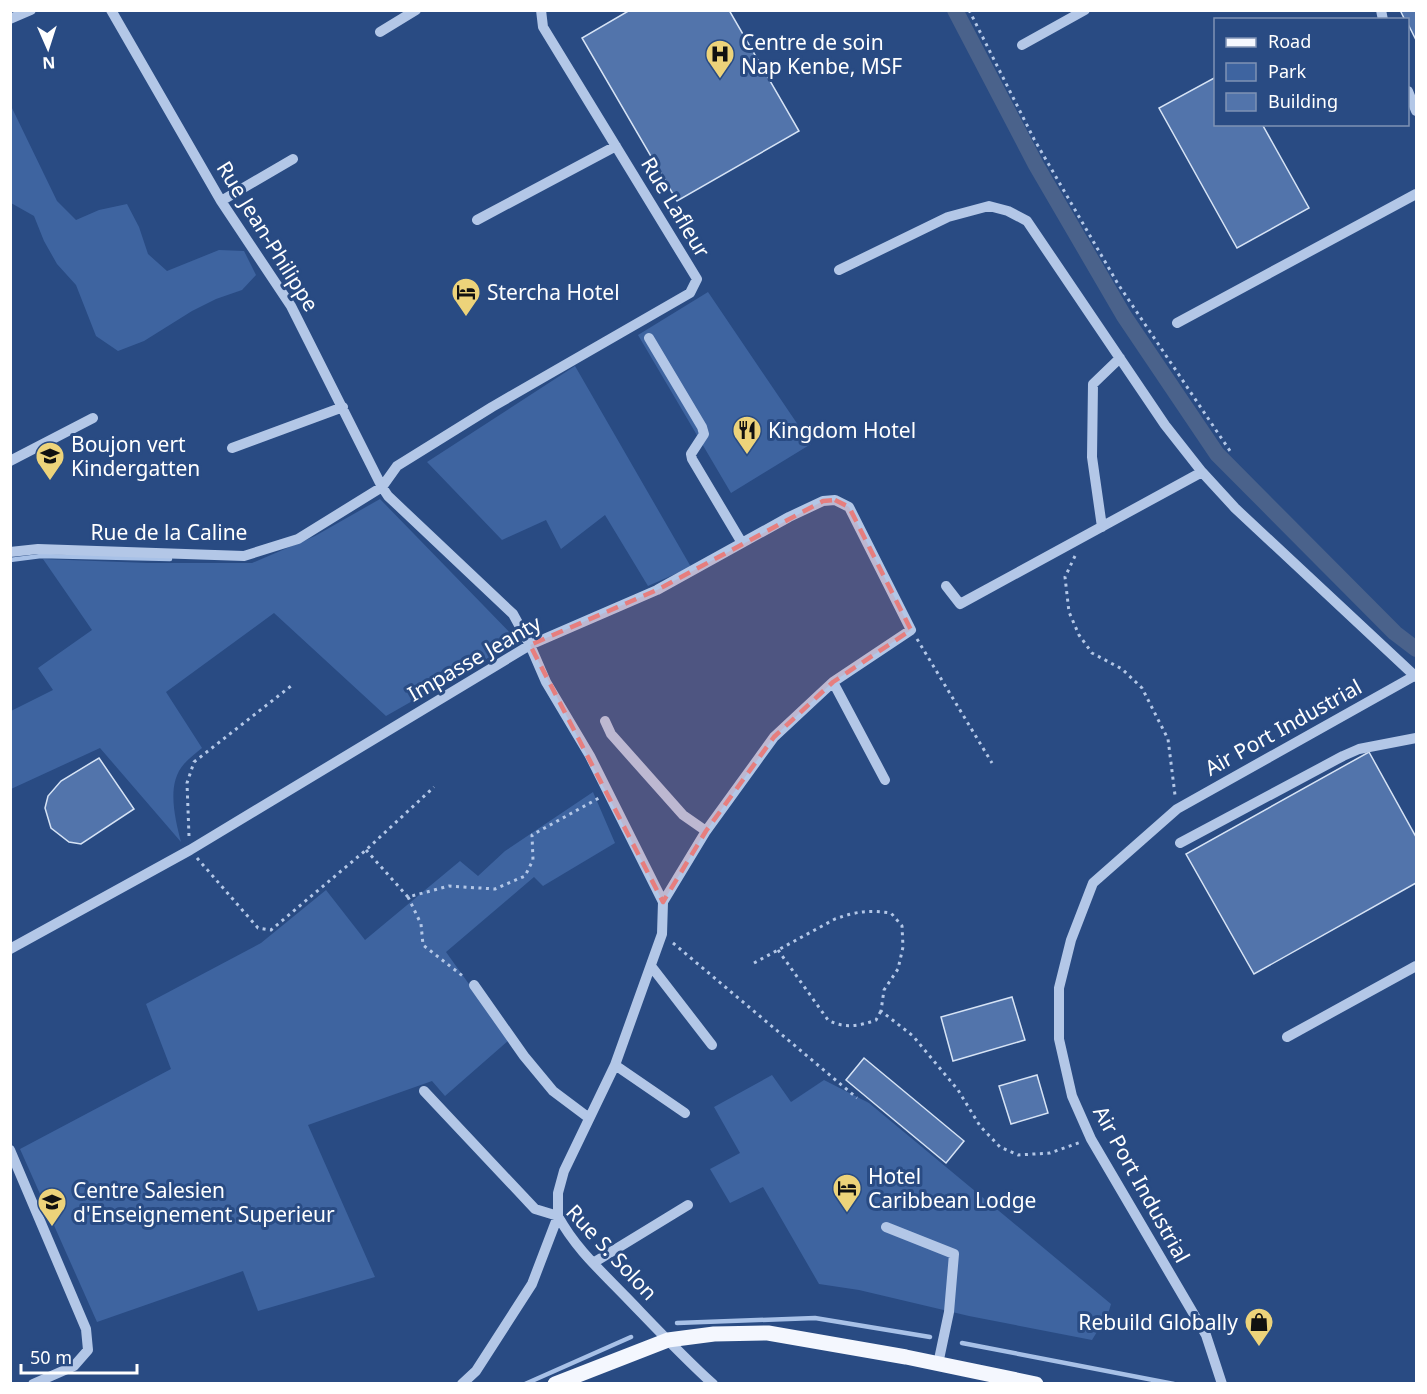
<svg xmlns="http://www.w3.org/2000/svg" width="1427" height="1394" viewBox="0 0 1427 1394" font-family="'Noto Sans',sans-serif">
	<rect width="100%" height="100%" fill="#294b83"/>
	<!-- green -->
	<path fill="#3e64a0" d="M11,106L57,201L76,220L99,210L127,204L139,227L148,254L167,271L219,250L244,251L256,275L242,290L216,299L192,311L144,341L118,351L96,336L76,285L57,264L44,241L34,216L11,203Z
		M708,292L811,444L731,493L638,335Z
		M575,366L691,567L648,586L605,515L561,549L546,520L502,540L427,462Z
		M380,499L518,641L386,716L274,613L166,692L202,748C196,753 189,758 184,764C166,784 175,818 181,842L100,748L11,789V711L53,690L38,668L92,630L43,559L148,563H252L315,536Z
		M593,792L615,843L543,886L534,877L446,952L509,1040L445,1096L432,1081L308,1125L375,1277L258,1311L243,1271L97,1322L20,1149L171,1069L146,1004L261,943L326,890L365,940L460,861L478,876L505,851Z
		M772,1075L791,1102L824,1080L869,1103L1111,1304L1108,1314L1092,1340L969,1316L859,1290L819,1284L763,1187L730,1203L710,1169L740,1153L714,1107Z"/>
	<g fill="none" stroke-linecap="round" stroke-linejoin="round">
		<!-- stream -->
		<path stroke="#a8c1e7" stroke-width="4.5" d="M10,560L41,556L170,559
			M677,1323L815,1318L930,1337
			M962,1343L1174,1384
			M525,1384L631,1337"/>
		<!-- canal -->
		<path stroke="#4a628b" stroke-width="16" d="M955,10L1036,165L1124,316L1217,454L1395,633L1416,649"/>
	</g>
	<!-- building -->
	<path fill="#5274ab" stroke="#d6e3f5" stroke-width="1.5" d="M630,10H729L799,131L677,201L582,38Z
		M1400,10H1416V40L1408,24V20H1405Z
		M1216,77V124H1262L1309,208L1237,248L1159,108Z
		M1369,752L1416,837V883L1254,974L1186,854Z
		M99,758L134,809L81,844L69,842L51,828L45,808L48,796L61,781Z
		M1012,997L1025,1040L953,1061L941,1017Z
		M864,1058L964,1141L946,1163L846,1080Z
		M1037,1075L1048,1113L1011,1124L999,1086Z"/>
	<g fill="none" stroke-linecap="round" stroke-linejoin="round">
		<!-- path -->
		<path stroke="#b3c7e7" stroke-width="3" stroke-dasharray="3 4.5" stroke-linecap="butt" d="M969,10L1034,139L1118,284L1230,451
			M1075,556L1065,577L1069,612L1079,635L1092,653L1122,669L1142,688L1168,739L1175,795
			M917,639L992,763
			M189,836L187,783L194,762L291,686
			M366,850L408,897L449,886L495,889L525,876L533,860L532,835L599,798
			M197,858L258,928L271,930L366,850L434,787
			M408,897L421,924L423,945L464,977
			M673,943L857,1098
			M778,950L828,1020C844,1029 860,1026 876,1020L881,1011
			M754,963L835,919C857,911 869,910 891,913L902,926L903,947L898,969L884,990L881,1011L913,1036L958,1090L980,1126L1000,1147L1018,1155L1050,1153L1081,1142"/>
		<!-- minor -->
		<path stroke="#b3c7e7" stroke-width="10" d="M111,10L221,201L291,306L382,487L388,496L513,614L530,645L546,682L590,756L663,902
			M1381,10L1383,20
			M10,19L31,10
			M380,32L416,10
			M1022,45L1085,10
			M1408,91L1416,111
			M221,201L293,159
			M477,220L616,146
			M839,270L948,217L989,206L1008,211L1027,221L1165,425L1202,472L1235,508L1416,677
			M1177,323L1416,194
			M649,338L702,427L704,434L691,454L692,459L742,543
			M232,448L343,407
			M10,461L93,418
			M1102,527L1092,457L1093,384L1120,358
			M10,552L38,549L244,556L298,539L382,487L397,466L492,407L690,293L697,279L543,27L541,10
			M946,586L960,604L1202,472
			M833,682L885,780
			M605,721L611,734L683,815L706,831
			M1180,843L1343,756L1359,749L1416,738
			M10,949L190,850L530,645L657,590L789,517L823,501L835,500L849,507L911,630L833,682L774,737L706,831L663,902L662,934L615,1065L564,1171L558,1193V1216L532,1284L476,1371L462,1384
			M651,966L712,1045
			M474,985L524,1056L553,1091L589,1118
			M1287,1037L1416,966
			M615,1065L685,1113
			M424,1091L535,1209L558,1216C575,1248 602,1272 627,1298C655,1327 683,1357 713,1384
			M10,1150L86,1329L88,1350L74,1366L33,1384
			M886,1227L954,1254L949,1312L938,1364
			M593,1263L688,1205
			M1222,1384L1206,1335L1091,1139L1072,1096L1059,1039V988L1071,940L1093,883L1177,809L1416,675"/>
		<!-- major -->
		<path stroke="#f4f7fe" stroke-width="15" d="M555,1384L668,1340L714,1334L768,1333L906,1357L1036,1384"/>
	</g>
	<!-- marked area -->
	<path fill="#e67e7e" fill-opacity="0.2" stroke="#e67e7e" stroke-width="4.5" stroke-dasharray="12 8" stroke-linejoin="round" d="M835,500L849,507L911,630L833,682L774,737L706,831L663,902L530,645L657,590L823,501Z"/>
	<!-- icons -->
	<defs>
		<g id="hospital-pin" transform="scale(1.5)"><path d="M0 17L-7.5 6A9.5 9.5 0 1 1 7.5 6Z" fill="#edd37a" stroke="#294b83"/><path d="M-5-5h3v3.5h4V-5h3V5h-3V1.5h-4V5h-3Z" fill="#111"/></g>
		<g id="hotel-pin" transform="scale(1.5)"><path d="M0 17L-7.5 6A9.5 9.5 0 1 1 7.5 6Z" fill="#edd37a" stroke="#294b83"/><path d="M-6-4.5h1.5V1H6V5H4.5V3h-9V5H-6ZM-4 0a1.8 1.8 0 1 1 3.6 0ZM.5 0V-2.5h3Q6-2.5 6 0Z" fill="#111"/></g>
		<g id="restaurant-pin" transform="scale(1.5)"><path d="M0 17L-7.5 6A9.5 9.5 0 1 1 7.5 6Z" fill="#edd37a" stroke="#294b83"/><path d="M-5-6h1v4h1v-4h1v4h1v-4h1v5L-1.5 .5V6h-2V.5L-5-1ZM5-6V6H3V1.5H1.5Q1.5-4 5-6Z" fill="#111"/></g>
		<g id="school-pin" transform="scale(1.5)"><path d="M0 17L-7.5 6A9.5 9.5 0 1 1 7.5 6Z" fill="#edd37a" stroke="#294b83"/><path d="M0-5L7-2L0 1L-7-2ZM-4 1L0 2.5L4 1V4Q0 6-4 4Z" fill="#111"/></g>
		<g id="shop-pin" transform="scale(1.5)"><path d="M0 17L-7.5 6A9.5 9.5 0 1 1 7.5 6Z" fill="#edd37a" stroke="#294b83"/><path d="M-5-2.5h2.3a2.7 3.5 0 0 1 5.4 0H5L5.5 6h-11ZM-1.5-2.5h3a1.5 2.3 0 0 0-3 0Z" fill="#111"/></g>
	</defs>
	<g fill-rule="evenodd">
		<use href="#hospital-pin" x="720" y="54"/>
		<use href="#hotel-pin" x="466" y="292"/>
		<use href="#restaurant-pin" x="747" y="430"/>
		<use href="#school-pin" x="50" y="456"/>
		<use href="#hotel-pin" x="847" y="1188"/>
		<use href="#school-pin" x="52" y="1202"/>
		<use href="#shop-pin" x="1259" y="1322"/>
	</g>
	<g text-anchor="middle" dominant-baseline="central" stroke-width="6" stroke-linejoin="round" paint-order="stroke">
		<!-- poi labels -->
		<g font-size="21" fill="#fff" stroke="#294b83" text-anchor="start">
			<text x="741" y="42">Centre de soin<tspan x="741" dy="24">Nap Kenbe, MSF</tspan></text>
			<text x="487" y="292">Stercha Hotel</text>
			<text x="768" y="430">Kingdom Hotel</text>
			<text x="71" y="444">Boujon vert<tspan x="71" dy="24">Kindergatten</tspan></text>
			<text x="868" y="1176">Hotel<tspan x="868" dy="24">Caribbean Lodge</tspan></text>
			<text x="73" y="1190">Centre Salesien<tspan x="73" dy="24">d'Enseignement Superieur</tspan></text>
			<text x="1238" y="1322" text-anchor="end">Rebuild Globally</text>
		</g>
		<!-- street labels -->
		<g font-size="21" fill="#fff" stroke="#294b83">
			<text transform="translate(676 207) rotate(59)">Rue Lafleur</text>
			<text transform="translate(268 236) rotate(58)">Rue Jean-Philippe</text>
			<text x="169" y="532">Rue de la Caline</text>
			<text transform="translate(474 658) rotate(-30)">Impasse Jeanty</text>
			<text transform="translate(1283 727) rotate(-29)">Air Port Industrial</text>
			<text transform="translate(1142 1184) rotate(61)">Air Port Industrial</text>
			<text transform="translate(612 1252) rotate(47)">Rue S. Solon</text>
		</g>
	</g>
	<!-- border -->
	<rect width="1427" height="1394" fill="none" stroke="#ffffff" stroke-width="24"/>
	<!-- legend -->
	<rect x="1214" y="18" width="195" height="108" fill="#294b83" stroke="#7f93b5" stroke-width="1.5"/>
	<rect x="1226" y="38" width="30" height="9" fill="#f4f7fe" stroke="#7f93b5" stroke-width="1.5"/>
	<text x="1268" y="48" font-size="18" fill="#ffffff">Road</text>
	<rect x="1226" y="63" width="30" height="18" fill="#3e64a0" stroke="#7f93b5" stroke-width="1.5"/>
	<text x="1268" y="78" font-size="18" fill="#ffffff">Park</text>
	<rect x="1226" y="93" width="30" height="18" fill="#5274ab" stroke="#7f93b5" stroke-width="1.5"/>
	<text x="1268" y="108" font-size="18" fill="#ffffff">Building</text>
	<!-- north arrow -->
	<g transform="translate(48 48) rotate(177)" stroke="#294b83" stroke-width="4.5" paint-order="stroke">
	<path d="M0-4.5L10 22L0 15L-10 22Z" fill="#ffffff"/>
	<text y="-9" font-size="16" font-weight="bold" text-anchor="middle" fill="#ffffff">N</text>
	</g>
	<!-- scale -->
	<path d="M21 1364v9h116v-9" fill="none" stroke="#ffffff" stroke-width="3"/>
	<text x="30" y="1364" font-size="18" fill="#ffffff" stroke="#294b83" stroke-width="4.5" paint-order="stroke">50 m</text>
</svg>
